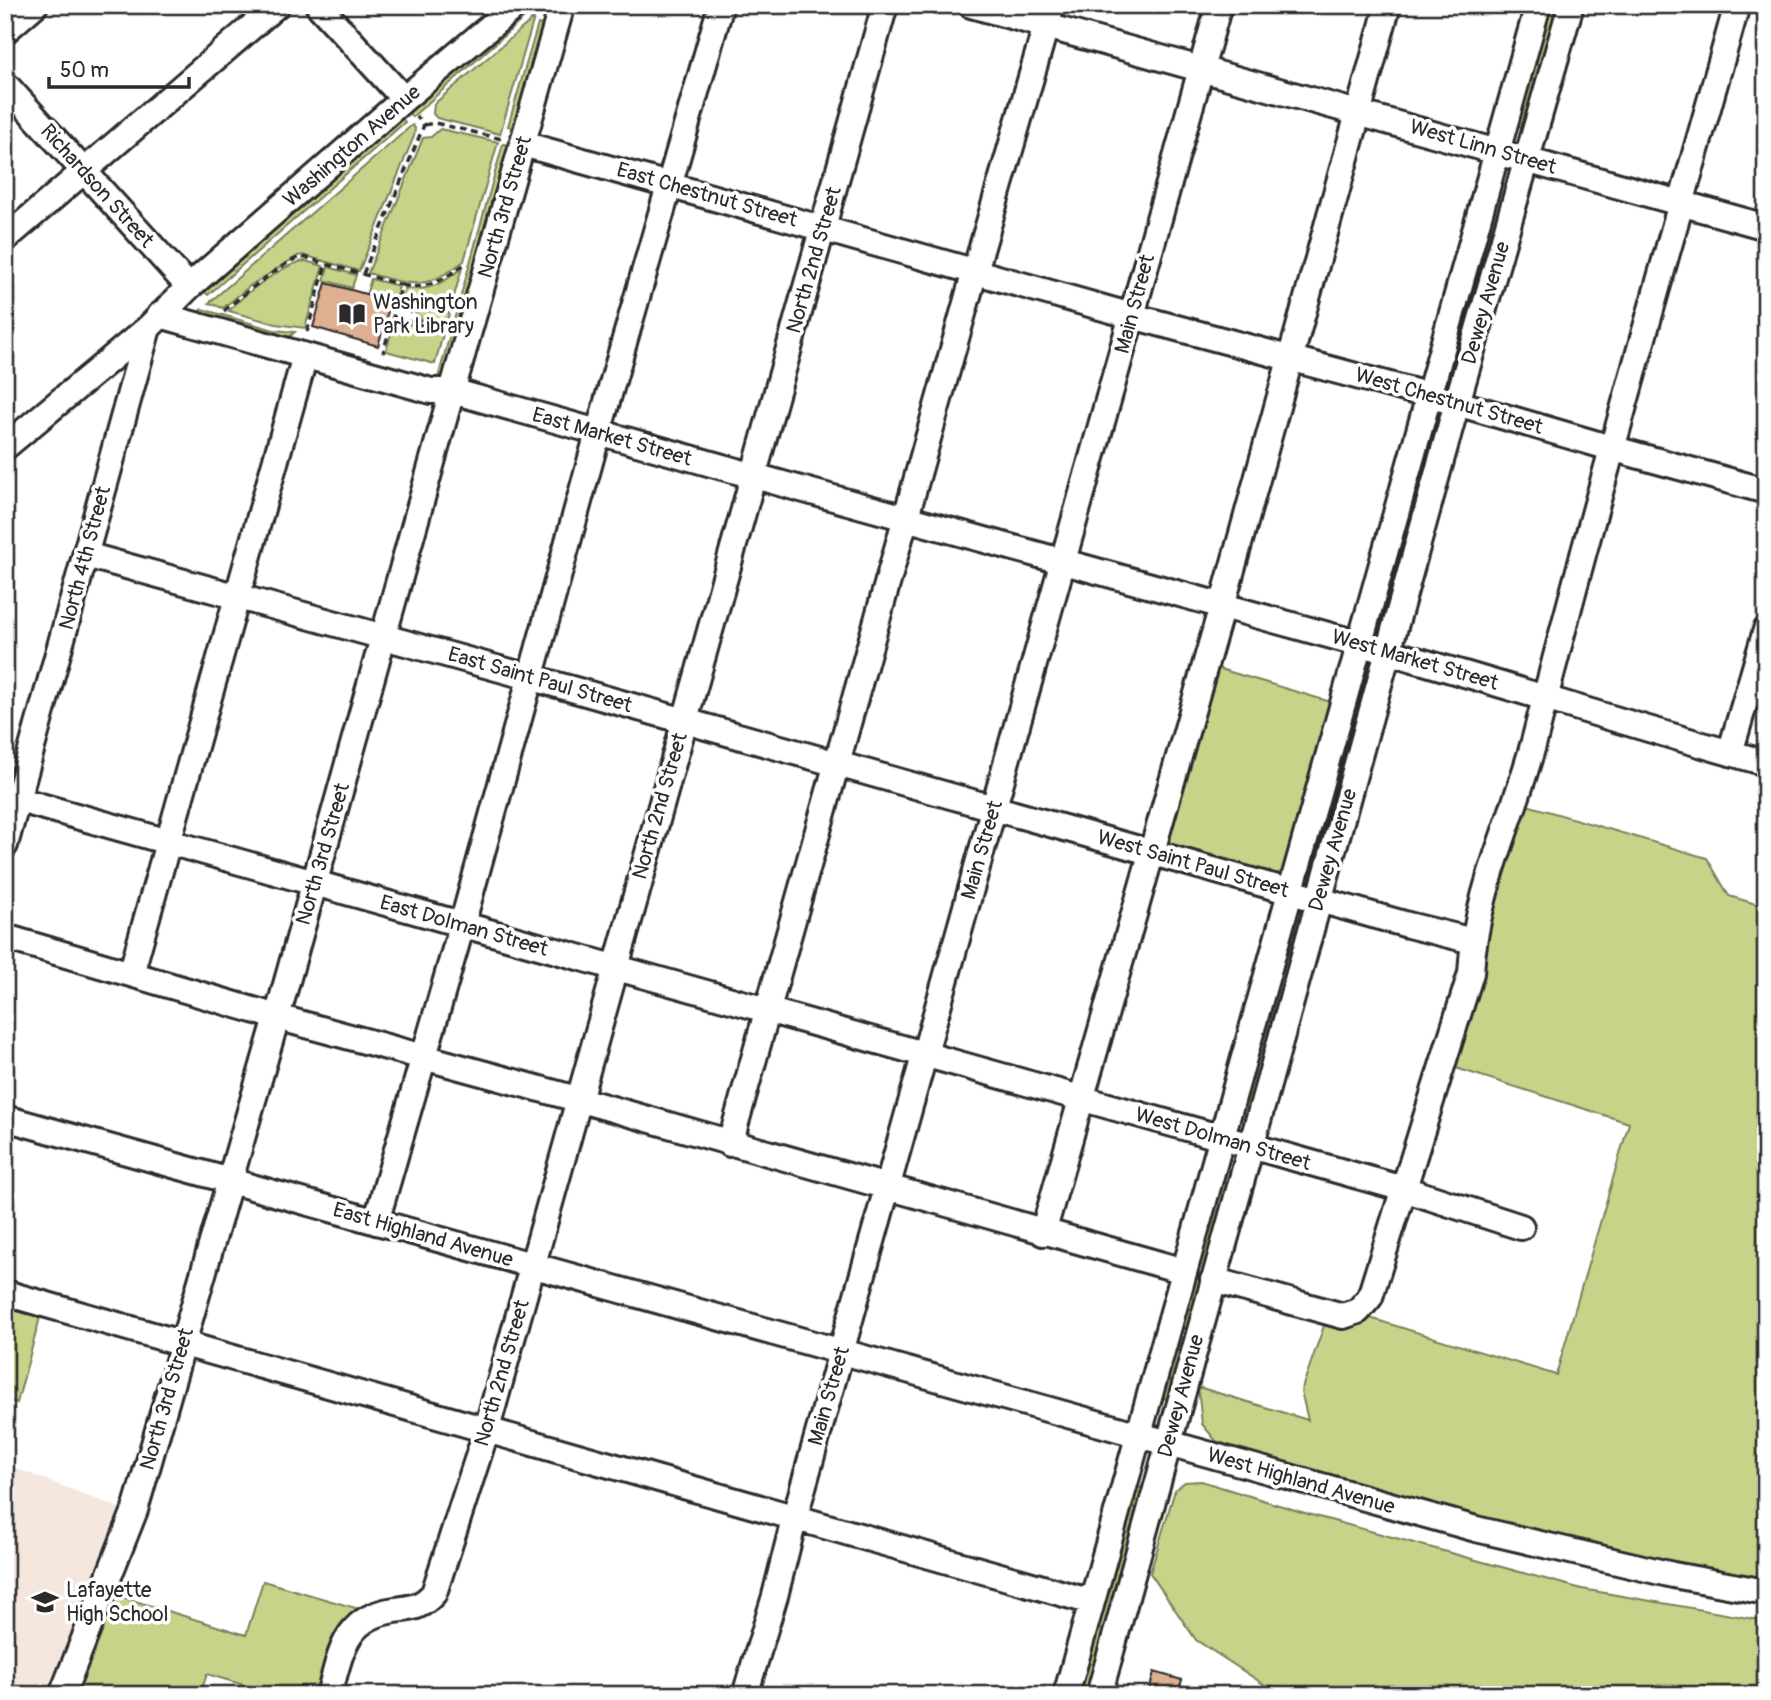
<svg xmlns="http://www.w3.org/2000/svg" width="1771" height="1700" viewBox="0 0 1771 1700" font-family="Pangolin,sans-serif">
	<rect width="100%" height="100%" fill="#fff"/>
	<filter id="ink" filterUnits="userSpaceOnUse"><feTurbulence type="fractalNoise" baseFrequency=".0143" numOctaves="2"/><feDisplacementMap in="SourceGraphic" scale="14" xChannelSelector="R" yChannelSelector="G"/><feConvolveMatrix kernelMatrix="1 2 1 2 8 2 1 2 1" color-interpolation-filters="sRGB"/></filter>
	<g filter="url(#ink)">
		<!-- built -->
		<path fill="#f5e7de" d="M5,1464L122,1509L49,1695H5Z"/>
		<!-- green -->
		<path fill="#c5d489" stroke="#78805a" stroke-width="2" d="M1548,5H1561L1524,127L1518,126L1516,120Z
			M532,11L412,117L408,112L523,15Z
			M534,18L500,134L437,118L433,114L434,104Z
			M538,24L543,25L514,128L508,126Z
			M402,118L405,122L208,295L205,292Z
			M412,125L415,128L414,136L359,271L303,255L298,256L251,285L223,308L209,303Z
			M440,129L498,142L464,261C424,291 414,286 368,273L423,138L431,137Z
			M503,144L509,145L444,379L436,385Z
			M1502,183L1509,186L1454,377L1449,376L1446,370L1497,188Z
			M305,261L323,266L305,328L276,324L229,311C242,295 285,263 305,261Z
			M328,267L356,275L352,288L324,280Z
			M462,268L445,328L424,322L402,298L405,288C428,292 444,283 462,268Z
			M371,279L399,286L395,299L367,292Z
			M202,309L274,330L295,332L282,343L194,317Z
			M395,320L443,334L435,364L386,351Z
			M1432,433L1437,434L1384,630L1378,628L1375,622L1428,438Z
			M1210,666L1334,703L1287,867L1279,873L1266,874L1158,844Z
			M1361,678L1369,679L1316,872L1310,871L1307,865Z
			M1510,800L1707,858L1729,896L1766,907V1580L1506,1526L1369,1492L1216,1441L1202,1424L1198,1387L1308,1420L1301,1391L1331,1306L1556,1375L1629,1123L1434,1061Z
			M1293,929L1301,930L1247,1119L1241,1117L1240,1110L1288,933Z
			M1225,1170L1233,1172L1169,1399L1163,1398L1160,1390Z
			M5,1299L42,1310L17,1403L5,1400Z
			M1201,1481L1308,1514L1582,1589L1766,1621V1695H1329L1265,1685L1196,1640L1150,1573L1175,1490L1185,1482Z
			M1134,1486L1148,1489L1090,1695H1075Z
			M263,1581L366,1611L322,1695H277L207,1674L200,1695H73L112,1594L246,1635Z"/>
		<!-- building -->
		<path fill="#dfaf91" stroke="#2b2b2b" stroke-width="2" d="M326,283L391,301L378,346L313,327Z
			M1154,1672L1182,1680L1177,1695H1148Z"/>
		<g fill="none" stroke-linecap="round" stroke-linejoin="round">
			<!-- minor casing -->
			<g stroke="#2b2b2b" stroke-width="30">
				<path id="minor" d="M318,5L404,99
					M971,5L1766,227
					M5,31L35,5
					M5,84L189,287
					M523,144L1132,316L1457,403L1611,448L1766,491
					M5,239L277,5
					M160,315L431,391H452C753,477 1056,559 1357,643C1494,681 1629,725 1766,763
					M5,447L148,328
					M86,555L529,677L1408,925L1473,941
					M1730,753L1766,630
					M5,796L1404,1189L1521,1227
					M5,845L148,328L189,287L404,99L516,5
					M5,937L277,1017L577,1099L1184,1271
					M131,974L305,356
					M5,1118L1476,1529L1673,1575L1766,1592
					M730,1144L975,271L1052,5
					M376,1222L462,925L598,433L721,5
					M1043,1233L1222,606L1388,5
					M1213,1280L1343,1316L1358,1311L1370,1297L1471,973C1475,890 1516,814 1536,734C1598,490 1669,248 1737,5
					M5,1293C367,1399 730,1497 1092,1602
					M62,1695L135,1510L277,1017L452,391L562,5
					M329,1695C341,1653 344,1617 395,1610C412,1608 422,1607 434,1593L486,1432L885,5
					M745,1695L775,1596L795,1516L1219,5
					M1066,1695L1538,5
					M1099,1695L1457,403L1571,5"/>
			</g>
			<!-- path -->
			<path stroke="#2b2b2b" stroke-width="3.5" stroke-dasharray="7 5" stroke-linecap="butt" d="M424,125L435,123L502,139
				M363,274L424,125L416,116
				M402,285C428,291 446,278 466,263
				M400,298L422,324
				M224,311C237,299 282,263 298,258C307,256 318,262 326,264
				M393,317L447,332
				M307,332L326,264L402,285L383,353"/>
			<!-- minor -->
			<use href="#minor" stroke="#fff" stroke-width="24"/>
		</g>
	</g>
	<!-- icons -->
	<defs>
		<g id="library-bare" transform="scale(2.1)"><path d="M-6-4Q-3-5.5-.7-3.5V5Q-3 3-6 4ZM6-4Q3-5.5 .7-3.5V5Q3 3 6 4Z" fill="#2b2b2b" stroke="#fff" stroke-width="2.5" paint-order="stroke"/></g>
		<g id="school-bare" transform="scale(2.1)"><path d="M0-5L7-2L0 1L-7-2ZM-4 1L0 2.5L4 1V4Q0 6-4 4Z" fill="#2b2b2b" stroke="#fff" stroke-width="2.5" paint-order="stroke"/></g>
	</defs>
	<g fill-rule="evenodd">
		<use href="#library-bare" x="352" y="314"/>
		<use href="#school-bare" x="45" y="1602"/>
	</g>
	<g text-anchor="middle" dominant-baseline="central" stroke-width="7" stroke-linejoin="round" paint-order="stroke">
		<!-- street labels -->
		<g font-size="21" fill="#2b2b2b" stroke="#fff">
			<text transform="translate(352 146) rotate(-41)">Washington Avenue</text>
			<text transform="translate(1483 147) rotate(16)">West Linn Street</text>
			<text transform="translate(97 186) rotate(48)">Richardson Street</text>
			<text transform="translate(707 195) rotate(16)">East Chestnut Street</text>
			<text transform="translate(505 207) rotate(-74)">North 3rd Street</text>
			<text transform="translate(814 260) rotate(-74)">North 2nd Street</text>
			<text transform="translate(1486 303) rotate(-74)">Dewey Avenue</text>
			<text transform="translate(1135 304) rotate(-75)">Main Street</text>
			<text transform="translate(1449 401) rotate(16)">West Chestnut Street</text>
			<text transform="translate(612 437) rotate(16)">East Market Street</text>
			<text transform="translate(85 558) rotate(-75)">North 4th Street</text>
			<text transform="translate(1415 660) rotate(16)">West Market Street</text>
			<text transform="translate(540 680) rotate(16)">East Saint Paul Street</text>
			<text transform="translate(660 806) rotate(-74)">North 2nd Street</text>
			<text transform="translate(982 850) rotate(-74)">Main Street</text>
			<text transform="translate(1333 850) rotate(-74)">Dewey Avenue</text>
			<text transform="translate(323 854) rotate(-74)">North 3rd Street</text>
			<text transform="translate(1193 864) rotate(16)">West Saint Paul Street</text>
			<text transform="translate(464 926) rotate(16)">East Dolman Street</text>
			<text transform="translate(1223 1139) rotate(16)">West Dolman Street</text>
			<text transform="translate(423 1235) rotate(16)">East Highland Avenue</text>
			<text transform="translate(502 1373) rotate(-74)">North 2nd Street</text>
			<text transform="translate(829 1396) rotate(-74)">Main Street</text>
			<text transform="translate(1181 1396) rotate(-75)">Dewey Avenue</text>
			<text transform="translate(167 1399) rotate(-74)">North 3rd Street</text>
			<text transform="translate(1301 1481) rotate(16)">West Highland Avenue</text>
		</g>
		<!-- poi labels -->
		<g font-size="21" fill="#2b2b2b" stroke="#fff" text-anchor="start">
			<text x="373" y="302">Washington<tspan x="373" dy="24">Park Library</tspan></text>
			<text x="66" y="1590">Lafayette<tspan x="66" dy="24">High School</tspan></text>
		</g>
	</g>
	<!-- margin -->
	<rect width="1771" height="1700" fill="none" stroke="#fff" stroke-width="28"/>
	<rect x="14" y="14" width="1743" height="1672" fill="none" stroke="#2b2b2b" stroke-width="2.5" filter="url(#ink)"/>
	<!-- scale -->
	<path d="M49 77v10h140v-10" fill="none" stroke="#2b2b2b" stroke-width="3.5"/>
	<text x="60" y="77" font-size="21" fill="#2b2b2b" stroke="#ffffff" stroke-width="5" paint-order="stroke">50 m</text>
</svg>
